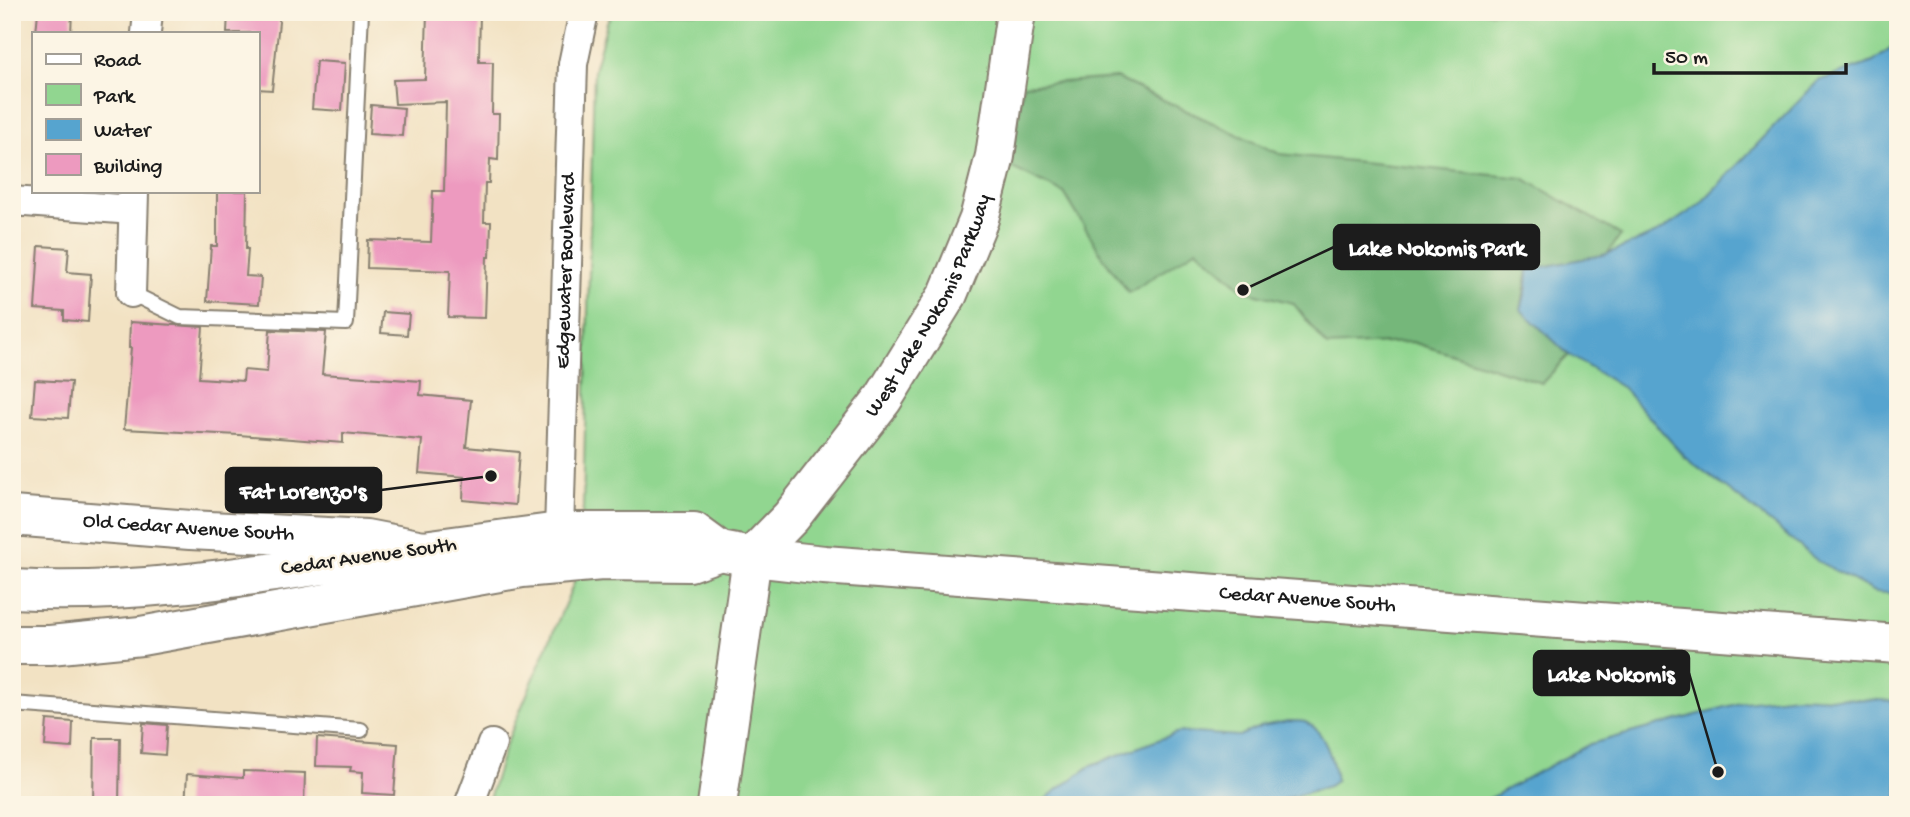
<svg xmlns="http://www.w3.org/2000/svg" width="1910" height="817" viewBox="0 0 1910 817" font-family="'Gochi Hand',sans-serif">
	<rect width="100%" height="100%" fill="#fcf5e5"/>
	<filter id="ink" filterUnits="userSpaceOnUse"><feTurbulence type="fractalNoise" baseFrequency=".0143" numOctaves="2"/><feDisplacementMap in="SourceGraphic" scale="14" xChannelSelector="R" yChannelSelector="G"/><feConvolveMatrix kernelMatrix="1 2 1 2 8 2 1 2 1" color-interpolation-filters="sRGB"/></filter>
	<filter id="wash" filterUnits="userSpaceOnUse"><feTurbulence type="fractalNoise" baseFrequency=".00686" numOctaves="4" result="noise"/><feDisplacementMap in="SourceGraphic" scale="28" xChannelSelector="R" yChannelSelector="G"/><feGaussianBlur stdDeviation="1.57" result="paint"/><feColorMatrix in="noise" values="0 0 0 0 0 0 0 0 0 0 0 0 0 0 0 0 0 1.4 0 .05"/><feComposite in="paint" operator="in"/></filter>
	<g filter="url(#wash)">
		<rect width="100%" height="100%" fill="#f2e2c3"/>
		<!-- green -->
		<path fill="#91d690" stroke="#567956" stroke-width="2" d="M613,12H1898V805H487L506,744L576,578L583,508L594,71L607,22Z"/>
		<!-- forest -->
		<path fill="#74b77a" stroke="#486a4b" stroke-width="2" d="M1116,78L1280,154L1523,178L1621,235L1607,254L1528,270L1521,310L1569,355L1542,383L1412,342L1327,346L1293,303L1245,291L1197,249L1129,293L1103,257L1064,193L1010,167L1023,85Z"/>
		<!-- water -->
		<path fill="#56a4cf" stroke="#396076" stroke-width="2" d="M1898,43V594L1875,592L1819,562L1761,515L1684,456L1623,388L1569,355L1521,310L1527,287L1528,270L1607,254L1659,232L1699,205L1818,81L1873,62Z
			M1795,696L1898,701V805H1480L1488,799L1590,744L1744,702Z
			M1288,721C1293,721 1300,721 1305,722C1324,728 1334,763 1336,781L1329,786L1264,805H1039L1054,792L1092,765L1179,732L1239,736L1262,726Z"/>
		<g id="blocks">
			<!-- building -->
			<path fill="#ed9abf" d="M38,12H72L71,33H36Z
				M228,12H280L272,90L257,89V33H227Z
				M427,12H480L479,62H493L492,114H499L498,160L490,159L489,183H485L484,222H491L490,257H487L485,318L448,317L450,271L367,268L368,240L431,242L433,191H444L446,102L395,104L393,80L425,79Z
				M316,61L345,63L342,111L312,109Z
				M371,105L404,108L402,136L369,134Z
				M217,191H247L246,249H248L246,276L261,277L259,304L207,301L211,246H217Z
				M39,246L69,248L67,272L91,274L88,322L64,320V311L35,309Z
				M383,312L409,314L407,335L381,333Z
				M130,322L203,327L199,378L243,381L244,370L267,372L270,330L326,332L322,374L421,381L420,395L471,400L466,447L519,452L515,505L463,500L464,477L419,473L422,440L343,433V443L239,435L124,429L131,348H129Z
				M35,380L71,382L68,418L32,416Z
				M47,720L73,722L72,748L45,746Z
				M143,723L167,725L165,755L141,753Z
				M94,738H120L119,805H93Z
				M317,738L398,744L394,795L362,793L363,772L350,771L351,767L316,766Z
				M243,771L305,773L304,805H185L187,774L243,778Z"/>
		</g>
	</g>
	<g filter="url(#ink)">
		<use href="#blocks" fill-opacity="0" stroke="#877f70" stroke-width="2"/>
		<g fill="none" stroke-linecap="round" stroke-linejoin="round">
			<!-- lane casing -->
			<g stroke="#877f70" stroke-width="18">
				<path id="lane" d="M131,293L180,317L346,323L361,12
					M12,704L361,730"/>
			</g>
			<!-- street casing -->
			<g stroke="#877f70" stroke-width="32">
				<g id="street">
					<path d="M146,33L148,12"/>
					<path d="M12,201L133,210"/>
					<path d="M131,293L134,194"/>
					<path id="s1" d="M559,532L573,64L584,12"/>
					<path d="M469,805L492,744"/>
				</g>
			</g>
			<!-- secondary casing -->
			<g stroke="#877f70" stroke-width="42">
				<g id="secondary">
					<path id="s2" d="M12,516L190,530L366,539L423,550L559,532H694L720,551L752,557L824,565L1898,644"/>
					<path id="s3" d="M752,557L791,517L883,399L948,294L979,219L995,156L1016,12"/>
					<path d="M717,805L752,557"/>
				</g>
			</g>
			<!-- highway casing -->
			<g stroke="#877f70" stroke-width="42">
				<path id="highway" d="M12,589C150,597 287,569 423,550
					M12,645H50L141,636L522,568L602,561L689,562L720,551"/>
			</g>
			<!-- lane -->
			<use href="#lane" stroke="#fff" stroke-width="14"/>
			<!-- street -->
			<use href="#street" stroke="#fff" stroke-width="28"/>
			<!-- secondary -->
			<use href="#secondary" stroke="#fff" stroke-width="38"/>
			<!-- highway -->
			<use href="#highway" stroke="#fff" stroke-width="38"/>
		</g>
	</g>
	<g text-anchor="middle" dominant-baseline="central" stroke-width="5" stroke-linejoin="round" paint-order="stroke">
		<!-- street labels -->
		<g font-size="21" fill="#1c1c1c" stroke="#fcf5e5">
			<text stroke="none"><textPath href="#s1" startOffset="261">Edgewater Boulevard</textPath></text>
			<text stroke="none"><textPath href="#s3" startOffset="310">West Lake Nokomis Parkway</textPath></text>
			<text stroke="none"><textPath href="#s2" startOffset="177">Old Cedar Avenue South</textPath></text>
			<text transform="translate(369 558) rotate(-8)">Cedar Avenue South</text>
			<text stroke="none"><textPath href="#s2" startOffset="1307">Cedar Avenue South</textPath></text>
		</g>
	</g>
	<!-- callouts -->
	<path fill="none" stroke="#1c1c1c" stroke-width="2.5" d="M1243 290L1334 247M491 476L381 490M1718 772L1689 673"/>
	<g fill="#1c1c1c" stroke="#fcf5e5" stroke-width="2.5">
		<circle cx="1243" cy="290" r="7"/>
		<circle cx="491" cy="476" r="7"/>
		<circle cx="1718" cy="772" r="7"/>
	</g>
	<g fill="#1c1c1c" stroke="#1c1c1c" stroke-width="2.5">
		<rect x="1334" y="225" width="205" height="44" rx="7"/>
		<rect x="226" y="468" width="155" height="44" rx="7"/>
		<rect x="1534" y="651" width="155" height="44" rx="7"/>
	</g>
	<g font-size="23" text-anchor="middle" font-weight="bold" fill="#fff">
		<text x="1437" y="255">Lake Nokomis Park</text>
		<text x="303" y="498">Fat Lorenzo's</text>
		<text x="1611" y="681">Lake Nokomis</text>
	</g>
	<!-- margin -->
	<rect width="1910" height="817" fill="none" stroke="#fcf5e5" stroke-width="42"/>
	<!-- legend -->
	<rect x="32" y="32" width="228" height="161" fill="#fcf5e5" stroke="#a29e95" stroke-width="2"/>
	<rect x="46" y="54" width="35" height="10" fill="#ffffff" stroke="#a29e95" stroke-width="2"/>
	<text x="94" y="66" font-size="21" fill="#1c1c1c">Road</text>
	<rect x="46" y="84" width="35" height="21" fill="#91d690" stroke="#a29e95" stroke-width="2"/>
	<text x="94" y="102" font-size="21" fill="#1c1c1c">Park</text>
	<rect x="46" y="119" width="35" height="21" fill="#56a4cf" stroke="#a29e95" stroke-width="2"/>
	<text x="94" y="136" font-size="21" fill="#1c1c1c">Water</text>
	<rect x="46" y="154" width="35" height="21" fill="#ed9abf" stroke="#a29e95" stroke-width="2"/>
	<text x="94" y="172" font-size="21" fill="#1c1c1c">Building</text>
	<!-- scale -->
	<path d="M1654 63v10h192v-10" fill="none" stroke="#1c1c1c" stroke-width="3.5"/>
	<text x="1665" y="63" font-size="21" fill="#1c1c1c" stroke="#fcf5e5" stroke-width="5" paint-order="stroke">50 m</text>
</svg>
